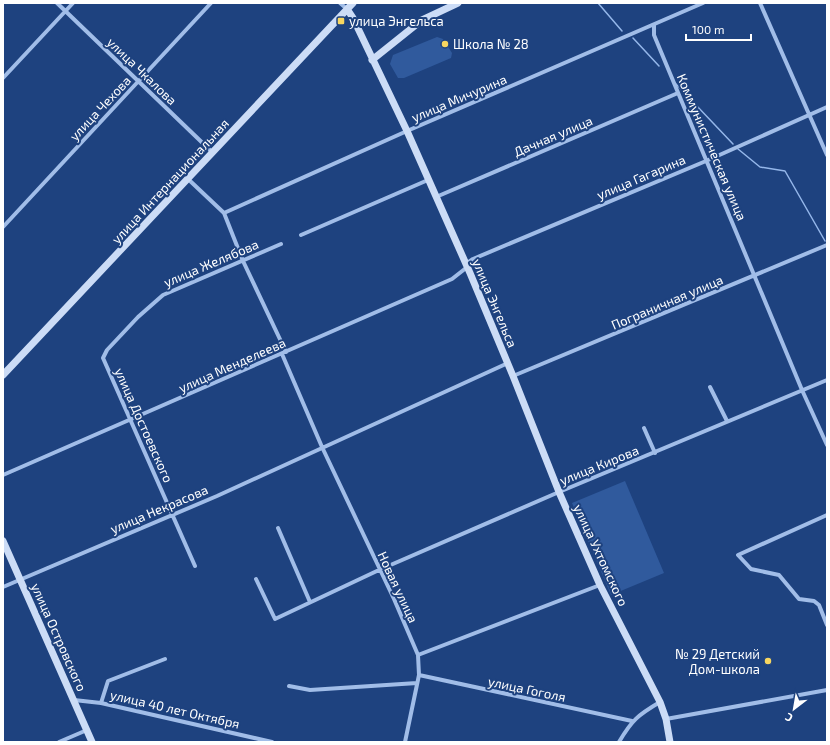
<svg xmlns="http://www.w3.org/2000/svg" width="830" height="745" viewBox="0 0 830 745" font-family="'Exo 2',sans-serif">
	<rect width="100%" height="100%" fill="#1e427f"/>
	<!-- green -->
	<path fill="#305a9d" d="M437,37L443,39L452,53L451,58L404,78H398L390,64L393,55Z
		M625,481L664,573L611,595L572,503Z"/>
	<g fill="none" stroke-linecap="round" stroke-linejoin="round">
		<!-- stream -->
		<path stroke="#95b7ea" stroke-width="1.5" d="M598,3L622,31
			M633,38L659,66
			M676,84L733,144
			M738,149L760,167L785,171L825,241"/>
		<!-- street -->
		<path stroke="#a1bde8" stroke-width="4" d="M57,3L213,153
			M340,3L347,9
			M760,3L827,155
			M654,25V35L802,390L827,445
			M3,78L73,3
			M188,179L224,213L243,261L286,352
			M436,197L678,93
			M224,213L407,131L703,3
			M3,227L211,3
			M301,235L428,180
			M282,354L322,447L394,599L418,655L419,675L405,742
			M513,376L827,245
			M710,387L727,421
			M644,428L655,453
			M3,475L452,279L466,268V264L473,259L706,161L827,107
			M827,515L738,555L751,569L779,575L799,599L814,601L819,605L827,625
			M278,528L310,602
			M195,566L103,358L107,350L138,317L163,295L281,244
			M256,579L275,619L379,570L559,492L827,380
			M3,587L217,496L508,363
			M418,655L600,585
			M419,675L632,721
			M289,686L310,690L417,683
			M74,700L101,703L272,742
			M101,703L108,681L165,659
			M666,719L827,690
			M59,742L87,730
			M619,742C632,720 638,715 660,702"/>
		<!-- secondary -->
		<path stroke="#ccdcf6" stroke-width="7" d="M347,9L353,18L407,131L470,273L513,376L559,492L600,585L660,702L666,719L670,742
			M372,60L422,20L458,3
			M3,375L353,3
			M3,541L92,742"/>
	</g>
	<!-- markers -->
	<g fill="#f7d660" stroke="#1e427f" stroke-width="1.5">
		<rect x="337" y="17" width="8" height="8" rx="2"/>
		<circle cx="445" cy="44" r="4"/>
		<circle cx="768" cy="661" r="4"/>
	</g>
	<g text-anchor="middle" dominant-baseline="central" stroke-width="4" stroke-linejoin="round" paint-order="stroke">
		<!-- poi labels -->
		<g font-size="13" fill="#fff" stroke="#1e427f" text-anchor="start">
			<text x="349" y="21">улица Энгельса</text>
			<text x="453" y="44">Школа № 28</text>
			<text x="760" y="654" text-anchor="end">№ 29 Детский<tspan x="760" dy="15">Дом-школа</tspan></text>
		</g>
		<!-- street labels -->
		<g font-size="13" fill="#fff" stroke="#1e427f">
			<text transform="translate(142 71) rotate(44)">улица Чкалова</text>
			<text transform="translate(459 98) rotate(-23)">улица Мичурина</text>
			<text transform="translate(100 108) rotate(-47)">улица Чехова</text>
			<text transform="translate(553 136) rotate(-23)">Дачная улица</text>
			<text transform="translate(712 147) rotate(67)">Коммунистическая улица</text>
			<text transform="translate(641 177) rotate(-23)">улица Гагарина</text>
			<text transform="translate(170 181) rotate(-47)">улица Интернациональная</text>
			<text transform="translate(211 263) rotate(-23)">улица Желябова</text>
			<text transform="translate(667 302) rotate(-23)">Пограничная улица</text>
			<text transform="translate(495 303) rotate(67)">улица Энгельса</text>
			<text transform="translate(232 365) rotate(-24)">улица Менделеева</text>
			<text transform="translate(144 425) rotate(66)">улица Достоевского</text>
			<text transform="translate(599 465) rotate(-22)">улица Кирова</text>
			<text transform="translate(159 509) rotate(-23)">улица Некрасова</text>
			<text transform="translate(601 555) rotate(65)">улица Ухтомского</text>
			<text transform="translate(398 587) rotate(65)">Новая улица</text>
			<text transform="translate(59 637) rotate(66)">улица Островского</text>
			<text transform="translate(527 689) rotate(12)">улица Гоголя</text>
			<text transform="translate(175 709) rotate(13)">улица 40 лет Октября</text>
		</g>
	</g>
	<!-- border -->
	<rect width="830" height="745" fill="none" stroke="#ffffff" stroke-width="8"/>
	<!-- north arrow -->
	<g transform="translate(794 709) rotate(211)" stroke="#1e427f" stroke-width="3" paint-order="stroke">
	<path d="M0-3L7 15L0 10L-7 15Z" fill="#ffffff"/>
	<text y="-6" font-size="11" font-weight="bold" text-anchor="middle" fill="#ffffff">С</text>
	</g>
	<!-- scale -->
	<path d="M686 34v6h65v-6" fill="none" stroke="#ffffff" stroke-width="2"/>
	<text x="692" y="34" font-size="12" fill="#ffffff" stroke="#1e427f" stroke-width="3" paint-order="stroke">100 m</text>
</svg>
